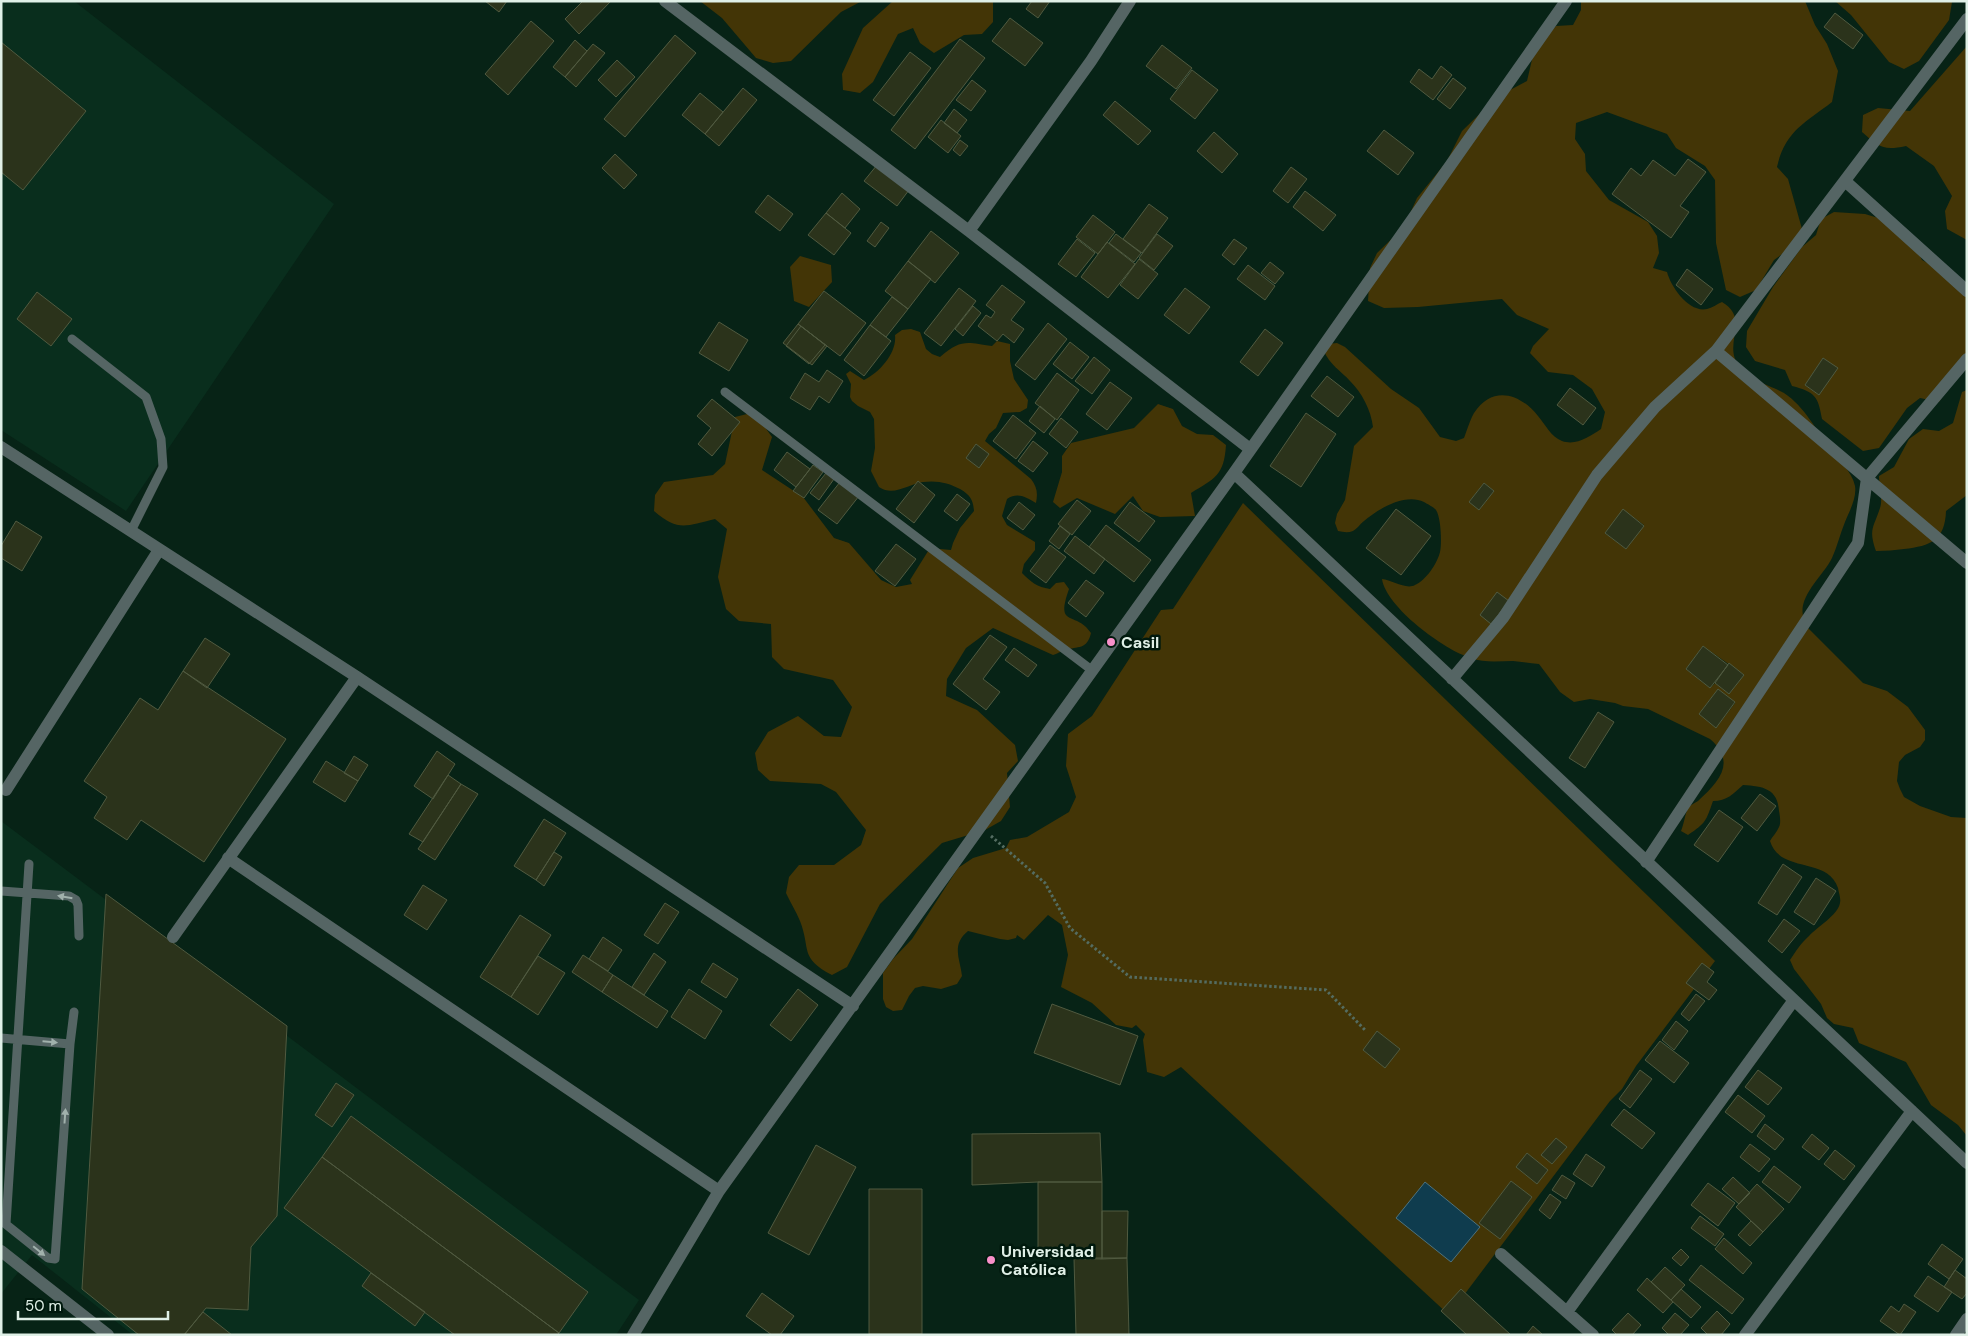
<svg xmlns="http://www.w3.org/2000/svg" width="1968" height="1336" viewBox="0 0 1968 1336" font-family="'DM Sans',sans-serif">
	<rect width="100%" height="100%" fill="#072316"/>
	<!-- built -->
	<path fill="#092e1d" d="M1,1H74L334,204L126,511L1,430Z
		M1,821L639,1300L616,1335H133L32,1255L1,1294Z"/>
	<!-- green -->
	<path fill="#433506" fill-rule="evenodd" d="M700,1H862L841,12L791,61L773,63L756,58L722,18Z
		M893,1H993V22L982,34L964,35L934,53L920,43L913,28L898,34L873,82L860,93L843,90L842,74L863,28Z
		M1581,1H1805L1815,25L1827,44L1838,71L1832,102C1805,123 1785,131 1777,167L1788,179L1802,229L1796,244L1774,260L1756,290L1740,297L1726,290L1716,243L1715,180L1705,166L1676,148L1667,134L1607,112L1576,123L1575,139L1585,154L1586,171L1609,200L1648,222L1657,236L1659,253L1653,268L1667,272C1671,287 1689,313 1707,309C1712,308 1717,304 1722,302C1751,319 1722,344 1739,366C1751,382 1768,384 1784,393C1805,407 1815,429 1830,448C1838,460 1852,471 1855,486C1857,498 1849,512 1845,522C1840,534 1837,547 1832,558C1821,580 1790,601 1808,628L1863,683L1887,691L1908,707L1925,730V740L1920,747L1905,755L1899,762L1897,781L1900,789L1904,797L1920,806L1951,817L1967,818V1136L1958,1125L1931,1105L1906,1062L1859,1043L1853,1028L1834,1024L1827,1018L1821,1004L1794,969L1790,960C1796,951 1801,943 1809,936C1817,927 1838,915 1840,903C1841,898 1839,894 1838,888C1828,856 1780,874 1770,841C1772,837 1777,832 1779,827C1781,823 1780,816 1779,811C1778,789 1763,786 1743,785C1733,794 1727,801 1713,801C1706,821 1706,823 1688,835L1681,831C1684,824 1685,814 1688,808C1690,805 1695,803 1698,801C1719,782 1737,762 1710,739L1648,709L1623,706L1615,703L1590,699L1574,702L1560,692L1539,664C1531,663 1522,662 1513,661C1499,661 1484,663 1471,658C1444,650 1386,607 1382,579C1392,580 1406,590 1415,585C1426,580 1437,564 1440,552C1442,544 1441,517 1436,510C1434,507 1427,504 1424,502C1405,493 1378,509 1364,521C1360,524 1357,529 1353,531C1348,533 1343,532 1338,531L1335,523L1337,514L1345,500L1354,446L1373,427C1371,410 1362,393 1350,381C1341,371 1329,364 1324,351L1328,344L1337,343L1345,347L1391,389L1419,408L1440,437L1456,441L1464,438C1467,430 1470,420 1474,413C1492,385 1520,393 1538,416C1545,424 1551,437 1562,441C1576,446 1589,437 1601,429L1605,412L1592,389L1573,375L1548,372L1530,353L1533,346L1549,329L1517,315L1502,299L1418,307L1384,308L1368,301L1370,268L1377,253L1404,227L1417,198L1447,161L1462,131L1497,97L1527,81L1534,51L1556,26L1573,25L1581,10ZM1484,483L1494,491L1479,510L1469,502ZM1623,510L1644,525L1626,549L1605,533ZM1703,646L1744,675L1729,694L1715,683L1710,688L1686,669ZM1718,689L1735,703L1716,728L1699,714Z
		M1835,1H1952V2L1949,20L1919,61L1904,69L1889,62L1851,15Z
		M1967,46V240L1947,229L1945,211L1952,196L1934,166L1906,146C1883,151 1879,147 1862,132L1863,115L1878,108L1910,111Z
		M1834,212L1865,214L1885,220L1908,232L1922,260L1937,268L1967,293V355L1939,402L1920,398L1907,408L1879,448L1863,451L1822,419C1818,396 1815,392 1792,386L1785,370L1755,361L1746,347L1747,331L1773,287L1802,247L1816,235L1821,219ZM1823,358L1837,368L1819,395L1805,385Z
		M800,256L831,265L832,282L809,307L794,301L790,267Z
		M911,329L920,332L926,349L932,354L940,357C961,339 966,342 992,346L997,341L1010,344V361L1014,379L1028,400L1027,408L1020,412L1003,413L996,428L989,434L985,441L1031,479C1037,487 1038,493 1036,503C1025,497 1018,492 1007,499L1002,516L1007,525L1035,542V550L1024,564L1022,573C1031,582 1037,587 1050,589L1056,583L1064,582L1069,589C1055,629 1075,610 1091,633C1087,650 1078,646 1065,650C1061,651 1057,654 1053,655L993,628L966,648L947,679L946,696L977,710L1015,745L1018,761L1007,773L1010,807L1001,821L985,830L942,843L880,904L847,967L832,975C799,958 811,949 800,921C796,911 790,902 786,893L789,877L799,865H834L861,845L866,830L836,792L821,784L770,781L758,770L755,753L768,732L798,716L824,736L841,737L852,707L833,680L784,669L772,657L771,624L739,621L726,609L718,577L727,529L715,519C686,526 678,532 654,511L655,495L664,482L713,475L725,464L735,417L751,413L762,423L772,437L762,470L803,497L834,538L849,543L881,580L896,587L912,584L910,580L930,548L951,550L953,543L960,528L974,511C973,499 970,495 960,489C949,483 937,480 923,482C908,484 894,497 879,487L871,471L875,448L874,419L870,412L858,406L852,401L850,397L851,384L846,374L850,371L864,380C880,372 897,353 895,335L902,330Z
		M1967,390V495L1946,511C1945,540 1931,546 1904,549C1895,550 1886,551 1876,551C1868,529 1874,527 1880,508C1883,500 1879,485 1879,476L1894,467L1909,439L1923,429L1939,431L1953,423L1962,392Z
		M1158,404L1173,409L1182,426L1197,434L1213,435L1226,445C1224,476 1215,478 1191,493L1195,516L1160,517L1143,511L1133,496L1115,514L1077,498L1060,508L1053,502L1062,472V456L1071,443L1134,428Z
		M1243,503L1715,961L1636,1066L1622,1089L1610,1101L1449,1315L1181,1067L1164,1077L1147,1072L1143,1040L1145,1034L1136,1025L1132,1028L1116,1025L1092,1003L1061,987L1068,955L1062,925L1048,915L1024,940L1017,935L1016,938L1008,940L1000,939L968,931C951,945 960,958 962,976L957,984L941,989L923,986L915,988L909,996L902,1010L893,1011L886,1007L883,999V973L893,959L912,939L958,868L973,858L1006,848L1010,840L1027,837L1069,812L1076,797L1066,766L1068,734L1092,716L1161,610L1173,609Z"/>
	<!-- water -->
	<path fill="#0f3c4e" stroke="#4e727c" d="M1425,1182L1480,1227L1451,1262L1396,1218Z"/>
	<!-- building -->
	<path fill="#2b331b" stroke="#505a40" d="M485,1H507L499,12Z
		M583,1H611L579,34L565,19Z
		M1032,1H1050L1038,18L1026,9Z
		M1835,13L1863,35L1853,49L1824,27Z
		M1010,18L1043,43L1025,66L992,41Z
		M531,21L554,41L508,95L485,74Z
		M675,35L696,53L625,137L604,119Z
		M960,39L985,58L915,149L891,130Z
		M575,40L587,51L565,77L553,67Z
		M1,42L86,111L23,190L1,172Z
		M593,44L605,53L576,87L565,77Z
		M1162,45L1192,68L1176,89L1146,66Z
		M910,52L931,68L894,116L873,100Z
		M617,60L635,77L616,97L598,80Z
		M1441,66L1452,75L1433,100L1410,82L1419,69L1432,79Z
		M1192,70L1218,90L1195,119L1170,99Z
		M1453,78L1466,88L1450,109L1437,99Z
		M972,80L986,91L971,111L956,100Z
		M743,88L757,100L719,146L705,134Z
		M700,93L723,112L705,134L682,115Z
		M1115,101L1151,131L1138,145L1103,115Z
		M954,109L967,120L957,133L944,123Z
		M941,120L961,136L948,153L928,137Z
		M1384,130L1414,153L1398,175L1367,151Z
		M1214,132L1238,154L1222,173L1197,151Z
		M960,140L968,146L960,156L953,150Z
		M615,154L637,175L624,189L602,168Z
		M1688,159L1706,172L1680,206L1689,212L1671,238L1612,194L1631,168L1641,176L1653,160L1675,176Z
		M877,165L909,190L897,206L864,181Z
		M1291,167L1307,179L1288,203L1273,191Z
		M1305,191L1336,215L1323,231L1293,207Z
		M842,193L860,209L845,228L826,213Z
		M768,195L793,214L780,231L755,212Z
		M1149,204L1168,218L1142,253L1123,239Z
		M826,213L851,233L834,255L808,235Z
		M1093,215L1115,232L1098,254L1076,237Z
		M881,222L889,228L875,247L867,241Z
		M931,231L959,253L935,283L908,261Z
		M1116,234L1141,253L1134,262L1109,243Z
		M1157,234L1173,246L1154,270L1139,258Z
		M1077,239L1095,253L1076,277L1058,264Z
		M1234,239L1247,248L1234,265L1222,255Z
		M1107,242L1135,264L1108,298L1081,277Z
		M1139,259L1158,274L1138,299L1120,285Z
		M908,261L931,279L908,309L885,291Z
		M1270,262L1284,273L1275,284L1261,273Z
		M1248,265L1275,286L1265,300L1237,279Z
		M1687,269L1713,289L1701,305L1676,285Z
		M1002,285L1025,302L1011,320L1024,329L1014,343L1003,334L997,341L978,326L986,315L991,318L995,312L986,305Z
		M959,288L976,301L941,346L924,333Z
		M1185,288L1210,307L1189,334L1164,315Z
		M824,291L866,323L840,356L798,324Z
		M37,292L72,319L51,346L17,319Z
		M892,297L908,309L886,337L870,325Z
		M973,306L981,313L963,336L955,329Z
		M719,322L748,340L729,371L699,353Z
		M1048,323L1067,339L1035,380L1015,365Z
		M798,324L827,346L812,365L783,343Z
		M870,325L891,341L864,376L844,360Z
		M801,326L825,345L809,364L786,346Z
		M1265,329L1283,343L1258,376L1240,362Z
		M1070,342L1089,357L1072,379L1053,364Z
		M1094,357L1110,370L1092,394L1075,381Z
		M1823,358L1838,368L1819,395L1805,385Z
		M827,370L843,381L829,403L819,396L810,410L790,398L805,373L819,382Z
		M1057,373L1079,390L1057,420L1035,403Z
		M1327,376L1354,397L1338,417L1311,396Z
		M1110,382L1132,398L1107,430L1086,414Z
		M1570,388L1596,408L1583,425L1557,405Z
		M712,399L740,422L712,456L698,444L711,428L697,416Z
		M1040,406L1055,419L1044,433L1029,421Z
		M1306,413L1336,434L1301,487L1270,466Z
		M1013,415L1036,433L1016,459L993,441Z
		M1061,418L1078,432L1066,448L1049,434Z
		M1033,441L1048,453L1033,472L1018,461Z
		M976,444L989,454L979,468L966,458Z
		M787,452L810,469L796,487L774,470Z
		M813,465L823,472L804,498L793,491Z
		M826,473L834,479L819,500L810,493Z
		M918,481L935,495L914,523L896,509Z
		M840,482L859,496L837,524L818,510Z
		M1484,483L1494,491L1479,510L1469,502Z
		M957,494L970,504L957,521L944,511Z
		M1077,500L1091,511L1072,535L1058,524Z
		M1019,502L1035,515L1023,530L1007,518Z
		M1130,502L1155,521L1139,542L1114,523Z
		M1396,509L1431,536L1401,575L1366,548Z
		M1623,509L1644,526L1626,549L1605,533Z
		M16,521L42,537L22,571L1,558V546Z
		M1106,525L1151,560L1134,582L1089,547Z
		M1060,526L1070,534L1059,549L1049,541Z
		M1075,536L1105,559L1094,574L1064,551Z
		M896,544L916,559L895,586L875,571Z
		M1050,545L1066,557L1046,583L1030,571Z
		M1086,580L1104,593L1086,617L1068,603Z
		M1497,592L1509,601L1491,624L1480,615Z
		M990,635L1007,647L983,679L1000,692L986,710L953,684Z
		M205,638L230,654L207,688L183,671Z
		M1703,646L1728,665L1710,688L1686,669Z
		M1014,648L1037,665L1028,677L1005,660Z
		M1729,663L1744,675L1729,694L1715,683Z
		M183,671L286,739L204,862L141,820L127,840L94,818L107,797L84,781L140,698L158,710Z
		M1718,689L1735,702L1716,728L1699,714Z
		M1598,712L1614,722L1585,768L1569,758Z
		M437,751L455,764L433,799L414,786Z
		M354,756L368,765L358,781L344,773Z
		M326,761L358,781L345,802L313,782Z
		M448,775L461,784L423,842L409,834Z
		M461,784L478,794L435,860L418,849Z
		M1760,794L1776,806L1757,831L1741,818Z
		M1719,810L1743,827L1718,862L1694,845Z
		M544,819L566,833L536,880L514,866Z
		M554,852L562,857L544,886L536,880Z
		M1783,864L1802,877L1777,915L1758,903Z
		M1816,878L1836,891L1814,925L1794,912Z
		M423,885L447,900L427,930L404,915Z
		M106,894L287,1026L277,1216L251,1247L248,1310L206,1308L184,1335H139L82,1289Z
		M665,903L679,912L658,944L644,935Z
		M520,915L551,935L511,997L480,977Z
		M1784,919L1800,931L1782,953L1768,941Z
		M603,937L622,950L608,971L589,959Z
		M654,953L666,962L644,995L632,987Z
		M583,955L613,975L602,992L572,972Z
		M538,956L565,973L538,1015L511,997Z
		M713,963L738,979L726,998L701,982Z
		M1702,963L1714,972L1707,982L1717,990L1709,1000L1686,983Z
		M613,975L668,1011L657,1028L602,992Z
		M689,989L722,1011L705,1039L671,1017Z
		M798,989L818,1005L791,1041L770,1025Z
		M1696,994L1705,1001L1689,1021L1681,1014Z
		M1052,1004L1138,1036L1120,1085L1034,1053Z
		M1676,1021L1688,1031L1674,1050L1662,1040Z
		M1377,1031L1400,1049L1385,1068L1363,1050Z
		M1660,1041L1689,1063L1674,1083L1645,1060Z
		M1640,1070L1652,1079L1630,1108L1619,1099Z
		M1758,1070L1782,1088L1768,1105L1745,1087Z
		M336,1083L354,1095L332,1127L315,1115Z
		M1738,1095L1765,1116L1752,1133L1725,1112Z
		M1624,1109L1655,1133L1642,1149L1611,1125Z
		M351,1116L588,1292L559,1333L322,1157Z
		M1765,1124L1784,1139L1775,1150L1757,1136Z
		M1100,1133L1102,1182H1038L972,1185V1134Z
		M1812,1134L1829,1148L1819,1160L1802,1147Z
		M1556,1138L1567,1147L1552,1164L1541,1155Z
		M1750,1144L1770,1159L1759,1172L1740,1157Z
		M816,1145L856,1167L809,1255L768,1233Z
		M1835,1150L1855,1166L1844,1180L1824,1164Z
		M1527,1153L1548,1170L1537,1184L1516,1167Z
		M1586,1154L1605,1167L1592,1187L1573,1174Z
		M322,1157L559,1333L557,1335H455L284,1208Z
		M1774,1166L1801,1187L1789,1203L1762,1182Z
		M1562,1175L1575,1183L1566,1199L1552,1190Z
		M1733,1177L1750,1193L1739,1204L1722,1189Z
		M1511,1181L1532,1197L1500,1239L1479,1223Z
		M1038,1182H1102V1259L1038,1258Z
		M1708,1183L1735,1203L1718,1226L1691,1205Z
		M1757,1184L1784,1209L1763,1232L1736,1207Z
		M869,1189H922V1334H869Z
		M1550,1194L1561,1202L1550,1219L1539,1210Z
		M1102,1211H1128L1127,1258L1102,1259Z
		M1700,1216L1724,1234L1715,1246L1691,1228Z
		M1751,1221L1763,1232L1750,1246L1738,1235Z
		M1724,1238L1752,1263L1743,1274L1715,1249Z
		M1942,1244L1963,1259L1949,1279L1928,1264Z
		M1681,1249L1689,1257L1681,1266L1672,1258Z
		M1074,1258H1127L1129,1335H1076Z
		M1701,1265L1744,1299L1732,1314L1689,1280Z
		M1665,1267L1685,1285L1671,1300L1651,1282Z
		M1955,1270L1967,1279V1293L1962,1299L1944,1287Z
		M371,1273L425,1312L415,1326L362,1286Z
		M1928,1276L1952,1292L1938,1312L1914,1296Z
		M1647,1278L1673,1302L1663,1313L1637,1290Z
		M1461,1289L1511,1335H1467L1441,1311Z
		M1681,1289L1701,1307L1691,1318L1671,1300Z
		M762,1293L794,1316L780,1335H772L746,1316Z
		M1904,1304L1916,1312L1900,1335L1880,1321L1891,1306L1899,1312Z
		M1717,1311L1730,1324L1721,1335H1708L1701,1328Z
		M203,1312L232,1335H184Z
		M1628,1313L1641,1325L1632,1335H1617L1612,1330Z
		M1675,1313L1689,1325L1680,1335H1669L1662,1328Z
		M1533,1326L1543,1335H1526Z"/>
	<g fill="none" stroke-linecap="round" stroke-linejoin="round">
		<!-- path -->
		<path stroke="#546c61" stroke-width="3" stroke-dasharray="2.5 2.5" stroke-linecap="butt" d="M991,836L1045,883L1070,928L1130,977L1326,990L1366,1031"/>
		<!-- service -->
		<path stroke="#556564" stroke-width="9" d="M72,339L146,397L161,439L163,467L131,531
			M725,392L1093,671
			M1,891L69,896L76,900L78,905L79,936
			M1,1038L70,1044L74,1012
			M3,1222L48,1258L55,1259L70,1044
			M6,1224L29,864"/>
		<!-- minor -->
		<path stroke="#556564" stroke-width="12" d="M665,1L969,231L1250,449
			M1845,181L1967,291
			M969,231L1091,61L1130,1
			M1716,351L1967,563
			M1,447L357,677L853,1006
			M1234,473L1967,1163
			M1452,679L1503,618L1597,475L1655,407L1716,351L1967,19
			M6,790L159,550
			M228,858L719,1191
			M1646,862L1858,543L1867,478L1967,359
			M173,937L357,677
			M1,1251L108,1335
			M1501,1254L1593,1335
			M1567,1312L1794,1000
			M633,1335L719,1191L1234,473L1566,1
			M1745,1335L1912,1111
			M1956,1335L1967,1319"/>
	</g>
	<!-- one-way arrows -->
	<defs><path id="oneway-solid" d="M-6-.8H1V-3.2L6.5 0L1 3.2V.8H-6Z" transform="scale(1.25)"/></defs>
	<g fill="#a1b1ac">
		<use href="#oneway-solid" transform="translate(65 897) rotate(-170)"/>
		<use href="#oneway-solid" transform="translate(50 1042) rotate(5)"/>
		<use href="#oneway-solid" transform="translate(65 1116) rotate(-86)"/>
		<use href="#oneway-solid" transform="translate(39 1251) rotate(39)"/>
	</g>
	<!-- markers -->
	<g fill="#f990ca" stroke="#00190d" stroke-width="2">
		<circle cx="1111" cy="642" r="5"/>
		<circle cx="991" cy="1260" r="5"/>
	</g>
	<g text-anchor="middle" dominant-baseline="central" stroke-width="5" stroke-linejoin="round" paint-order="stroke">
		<!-- poi labels -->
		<g font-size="16" font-weight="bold" fill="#e0f0e7" stroke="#00190d" text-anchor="start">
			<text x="1121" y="642">Casil</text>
			<text x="1001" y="1251">Universidad<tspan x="1001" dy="18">Católica</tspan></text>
		</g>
	</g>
	<!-- border -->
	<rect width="1968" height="1336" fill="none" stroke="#e0f0e7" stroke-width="5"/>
	<!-- scale -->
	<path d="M18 1311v8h150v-8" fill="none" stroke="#e0f0e7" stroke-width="2.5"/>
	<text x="25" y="1311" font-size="15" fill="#e0f0e7" stroke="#00190d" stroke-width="4" paint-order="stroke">50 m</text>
</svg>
